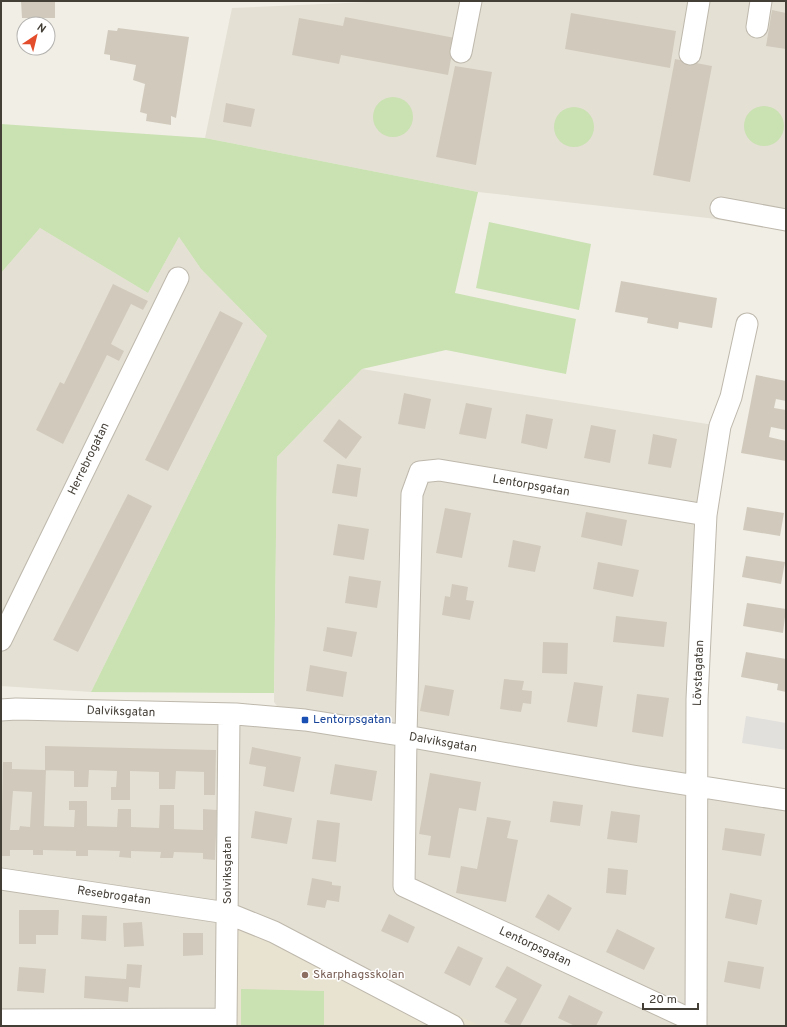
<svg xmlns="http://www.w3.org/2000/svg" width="787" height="1027" viewBox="0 0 787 1027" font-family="Overpass,sans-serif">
	<rect width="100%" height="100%" fill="#f1eee6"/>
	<!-- residential -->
	<path fill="#e4e0d4" d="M390,1H786V231L708,218L478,192L205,138L232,8Z
		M40,228L148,293L179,237L201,269L267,336L91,692L1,686V273Z
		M362,369L720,426L697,786L786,800V1026H1V710L286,718L274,702L277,457Z"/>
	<!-- education -->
	<path fill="#e8e3d1" d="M236,916L272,924L480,1026H234Z"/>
	<!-- park -->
	<path fill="#cae1b2" d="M373 117a20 20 0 1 1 40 0a20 20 0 1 1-40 0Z
		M744 126a20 20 0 1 1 40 0a20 20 0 1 1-40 0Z
		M554 127a20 20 0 1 1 40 0a20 20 0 1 1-40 0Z
		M1,124L205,138L478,192L455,293L576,319L566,374L446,350L362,369L277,457L274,693L91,692L267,336L201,269L179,237L148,293L40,228L1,273Z
		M489,222L591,244L579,310L476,288Z
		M241,989L324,991V1026H241Z"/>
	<!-- parking -->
	<path fill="#e2e0dd" d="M746,716L786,723V750L742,743Z"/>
	<!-- building -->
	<path fill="#d1cabc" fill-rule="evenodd" d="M21,1H55V18H22Z
		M772,10L786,13V49L766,46Z
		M571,13L676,31L670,68L565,49Z
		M345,17L455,38L448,75L341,55L339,64L292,55L299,18L343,26Z
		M118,28L189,37L176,118L171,116V125L146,121L147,114L140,112L145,84L133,80L136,65L110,60V55L104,54L108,30L117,31Z
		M675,59L712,66L690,182L653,175Z
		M455,66L492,72L476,165L436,157Z
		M226,103L255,109L251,127L223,122Z
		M621,281L717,298L712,328L679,322L678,329L647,323L648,318L615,312Z
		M113,284L148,301L143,310L131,304L111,344L124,351L119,361L107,355L63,444L36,430L60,382L64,384Z
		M220,311L243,323L168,471L145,460Z
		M756,375L786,381V401L776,399L774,408L786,410V430L771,427L769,437L786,441V461L741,453Z
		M404,393L431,399L425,429L398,424Z
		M466,403L492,408L486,439L459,434Z
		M526,414L553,419L547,449L521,443Z
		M339,419L362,437L346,459L323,441Z
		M591,425L616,430L610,463L584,458Z
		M653,434L677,439L671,468L648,464Z
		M337,464L361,468L357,497L332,493Z
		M128,494L152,506L78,652L53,640Z
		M747,507L784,513L780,536L743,530Z
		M445,508L471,513L462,558L436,553Z
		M586,512L627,520L622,546L581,537Z
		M338,524L369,529L364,560L333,555Z
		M513,540L541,546L535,572L508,567Z
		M746,556L785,562L781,584L742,577Z
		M598,562L639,570L633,597L593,589Z
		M349,576L381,581L377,608L345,603Z
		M452,584L468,587L466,600L474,601L470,620L442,615L445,596L450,597Z
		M747,603L786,609L783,633L743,626Z
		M616,616L667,622L664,647L613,642Z
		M327,627L357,632L352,657L323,651Z
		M543,642L568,643L567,674L542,673Z
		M746,652L786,659V692L777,690L778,684L741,677Z
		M310,665L347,672L343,697L306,691Z
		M504,679L524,681L522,690L532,691L531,704L523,703L521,712L500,709Z
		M574,682L603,686L597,727L567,722Z
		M425,685L454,690L449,716L420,711Z
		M637,694L669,698L663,737L632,732Z
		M45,746L216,750L215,795H204V772L176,771L175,789H159V772L130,771V800H111V787H116L117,771L89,770L88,787H74V771L45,770Z
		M252,747L301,757L294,792L263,786L266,767L249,764Z
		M3,762H12V769L46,770L44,826L74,827L75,810H69V801H87V826L117,827L118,809H131V827L159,828L160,805H174V829L203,830V809L217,810L215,860L203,859V853L174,852L173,858H160L161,852L131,851V858L119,857L120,851L88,850V856H76V851L43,850V855H33V850H10V856H1ZM13,791L32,792L30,827L20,826L19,830H10Z
		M335,764L377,771L372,801L330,794Z
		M430,773L481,782L476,811L459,808L450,858L428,855L431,836L419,834Z
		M553,801L583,805L580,826L550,822Z
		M255,811L292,818L287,844L251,838Z
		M611,811L640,815L637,843L607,839Z
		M487,817L511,821L507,838L518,840L506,902L456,893L461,866L477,869Z
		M317,820L340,823L336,862L312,859Z
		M725,828L765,834L761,856L722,850Z
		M608,868L628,870L626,895L606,893Z
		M312,878L332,882V885L341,886L339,902L327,900L325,908L307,905Z
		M730,893L762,900L757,925L725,918Z
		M548,894L572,908L559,931L535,917Z
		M19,910H59L58,935H36V944H19Z
		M389,914L415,927L408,943L381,931Z
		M82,915L107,916L106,941L81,939Z
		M142,922L144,946L124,947L123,923Z
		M617,929L655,948L644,970L606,952Z
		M183,933H203V955L183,956Z
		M458,946L483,958L470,986L444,973Z
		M728,961L764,967L760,989L724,982Z
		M127,964L142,965L140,988L129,987L128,1002L84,998L85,976L126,979Z
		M507,966L542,985L520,1026H513L504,1022L517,999L495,987Z
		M19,967L46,969L44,993L17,991Z
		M569,995L603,1012L596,1026H575L558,1018Z"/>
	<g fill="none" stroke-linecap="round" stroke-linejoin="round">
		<!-- minor casing -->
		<g stroke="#beb8ac" stroke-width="23">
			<path id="minor" d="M757,27L761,1
				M461,52L471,1
				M690,54L699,1
				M721,208L786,220
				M1,640L178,278
				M1,710L16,709L236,714L305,720L406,736L633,776L786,800
				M1,879L227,913L274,932L453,1026
				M1,1020L226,1019
				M696,1022L404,886L406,736L412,494L420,472L439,470L706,515
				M226,1026L229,715
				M696,1026L697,699L706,515L720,426L731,397L747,324"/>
		</g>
		<!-- minor -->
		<use href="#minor" stroke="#fff" stroke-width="21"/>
	</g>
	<!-- markers -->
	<rect fill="#1a4fb4" stroke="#fff" stroke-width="1.5" x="301" y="716" width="8" height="8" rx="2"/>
	<circle fill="#8d6e63" stroke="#fff" stroke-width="1.5" cx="305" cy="975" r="4"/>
	<g text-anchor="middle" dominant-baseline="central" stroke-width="3" stroke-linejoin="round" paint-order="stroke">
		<!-- street labels -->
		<g font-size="12" fill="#433e36" stroke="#fff">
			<text transform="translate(89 459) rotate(-64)">Herrebrogatan</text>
			<text transform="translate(531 486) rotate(10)">Lentorpsgatan</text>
			<text transform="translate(699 673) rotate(-88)">Lövstagatan</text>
			<text transform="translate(121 712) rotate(2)">Dalviksgatan</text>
			<text transform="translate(443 743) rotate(10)">Dalviksgatan</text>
			<text transform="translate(228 870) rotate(-90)">Solviksgatan</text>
			<text transform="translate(114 896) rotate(8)">Resebrogatan</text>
			<text transform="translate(535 947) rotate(25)">Lentorpsgatan</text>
		</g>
		<!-- transit labels -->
		<g font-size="12" fill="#164399" stroke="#fff" text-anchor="start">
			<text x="313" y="720">Lentorpsgatan</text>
		</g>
		<!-- education labels -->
		<g font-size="12" fill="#785e54" stroke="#fff" text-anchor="start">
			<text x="313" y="975">Skarphagsskolan</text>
		</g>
	</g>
	<!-- border -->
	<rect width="787" height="1027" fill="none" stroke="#433e36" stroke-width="4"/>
	<!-- north arrow -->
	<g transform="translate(36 36) rotate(35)"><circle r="19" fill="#ffffff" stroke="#b4b2af"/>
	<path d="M0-3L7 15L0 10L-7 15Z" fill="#e34d2b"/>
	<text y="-6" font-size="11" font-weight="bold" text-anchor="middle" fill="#433e36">N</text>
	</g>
	<!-- scale -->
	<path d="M643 1003v6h55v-6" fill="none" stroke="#433e36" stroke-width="2"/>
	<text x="649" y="1003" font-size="12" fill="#433e36" stroke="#ffffff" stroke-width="3" paint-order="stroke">20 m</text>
</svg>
